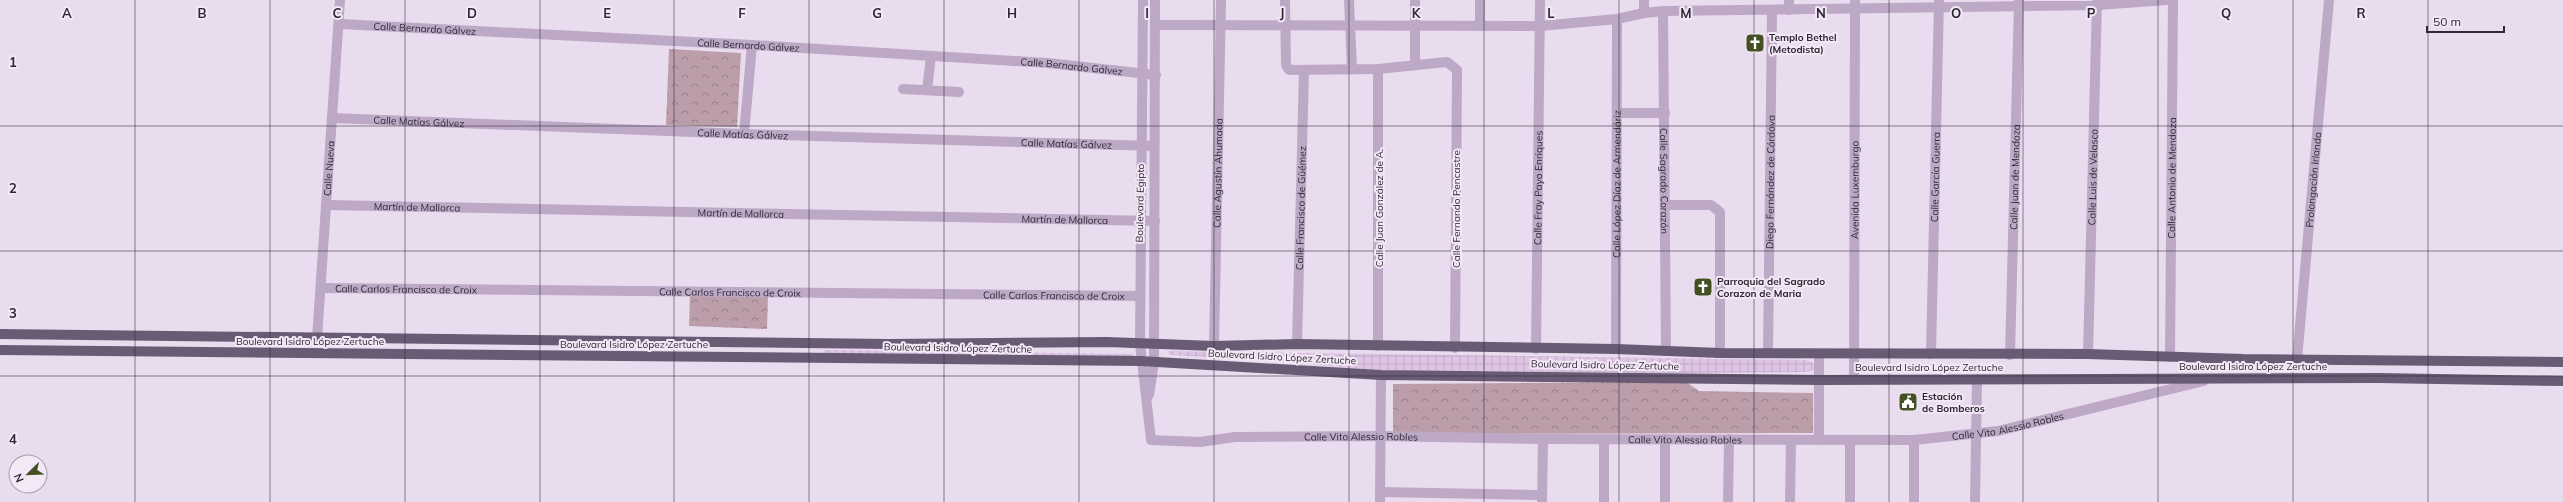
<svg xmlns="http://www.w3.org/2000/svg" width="2563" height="502" viewBox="0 0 2563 502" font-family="Mulish,sans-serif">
	<defs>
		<pattern id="forest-crowns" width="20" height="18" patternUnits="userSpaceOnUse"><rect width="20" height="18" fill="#bc9eab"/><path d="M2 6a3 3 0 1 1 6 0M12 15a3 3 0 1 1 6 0" fill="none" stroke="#99818c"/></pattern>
		<pattern id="plaza-grid" width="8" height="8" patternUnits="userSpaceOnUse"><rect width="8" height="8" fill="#dec5e5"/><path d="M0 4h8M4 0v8" fill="none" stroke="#bfa9c5"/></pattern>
	</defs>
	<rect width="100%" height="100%" fill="#eadcef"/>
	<!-- forest -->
	<path fill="url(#forest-crowns)" d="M669,49L741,53L737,127L666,125Z
		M690,294L768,297L767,329L689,326Z
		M1686,382L1699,391L1813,393V433L1393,434V384Z"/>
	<!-- plaza -->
	<path fill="url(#plaza-grid)" d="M824,350L1132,354L1133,357L823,355Z
		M1168,351L1806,360L1812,362L1815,368L1811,371L1804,372L1672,373L1374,370L1256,359L1169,355Z"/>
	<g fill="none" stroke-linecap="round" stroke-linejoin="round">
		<!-- minor -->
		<g stroke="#bda9c6" stroke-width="10">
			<path id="s1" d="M1143,0L1140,344L1151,440L1200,442L1235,437L1381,436L1543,439L1914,440L1998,431L2204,381"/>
			<path d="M1285,0L1286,65L1289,70L1378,69L1447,62L1457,70L1455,348"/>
			<path d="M1349,0L1352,69"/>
			<path d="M1789,10V0"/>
			<path id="s2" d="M1663,11L1666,351"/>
			<path d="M1644,13V0"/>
			<path id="s3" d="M340,24L752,45L1048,63L1156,75"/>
			<path d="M1156,25L1540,26L1617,19L1644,13L1663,11L2098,5L2167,0"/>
			<path d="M1480,26V0"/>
			<path d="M1415,64V0"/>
			<path d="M1378,69V346"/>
			<path d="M903,89L959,92"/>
			<path d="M927,90L931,56"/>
			<path d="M1617,113H1665"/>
			<path id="s4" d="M332,118L744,134L1154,146"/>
			<path d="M744,134L752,45"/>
			<path id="s5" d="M326,205L1155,221"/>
			<path d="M1666,205H1711L1720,212V353"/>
			<path id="s6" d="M321,288L1139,296"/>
			<path id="s7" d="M317,338L340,0"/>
			<path id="s8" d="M1297,344L1304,71"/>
			<path id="s9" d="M1214,346L1221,0"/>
			<path id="s10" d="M1536,349L1540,0"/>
			<path id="s11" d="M1616,349L1617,19"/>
			<path id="s12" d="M1768,353L1772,11"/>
			<path d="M1819,354V440"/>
			<path id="s13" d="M1931,354L1939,0"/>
			<path id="s14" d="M2088,354L2097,0"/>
			<path id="s15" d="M2010,355L2019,0"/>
			<path id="s16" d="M2170,357L2173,0"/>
			<path id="s17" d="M2297,360L2329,0"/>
			<path id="s18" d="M1854,379L1855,0"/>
			<path d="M1149,395L1154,362L1155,0"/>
			<path d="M1665,439V502"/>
			<path d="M1380,492L1542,495"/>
			<path d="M1380,502L1381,375"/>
			<path d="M1542,502L1543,439"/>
			<path d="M1604,502V440"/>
			<path d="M1728,502L1729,439"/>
			<path d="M1790,502L1791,440"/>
			<path d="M1850,502V440"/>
			<path d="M1914,502V440"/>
			<path d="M1975,502L1977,379"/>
		</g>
		<!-- major -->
		<path stroke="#695b74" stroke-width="10" d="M0,334L890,344L1107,342L1214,346L1297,344L1616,349L1720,353L2088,354L2243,359L2563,362
			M0,350L1140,361L1381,375L1819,380L2379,378L2563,381"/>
	</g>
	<!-- grid -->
	<path fill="none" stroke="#2e2834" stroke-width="1" stroke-opacity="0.55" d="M135,0V502M270,0V502M405,0V502M540,0V502M674,0V502M809,0V502M944,0V502M1079,0V502M1214,0V502M1349,0V502M1484,0V502M1619,0V502M1754,0V502M1889,0V502M2023,0V502M2158,0V502M2293,0V502M2428,0V502M0,126H2563M0,251H2563M0,376H2563"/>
	<!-- icons -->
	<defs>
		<g id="church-square" transform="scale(1)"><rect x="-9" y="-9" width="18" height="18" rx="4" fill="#435122" stroke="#f4e8f7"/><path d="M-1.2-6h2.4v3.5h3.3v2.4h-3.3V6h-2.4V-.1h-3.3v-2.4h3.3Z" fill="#fff"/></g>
		<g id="civic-square" transform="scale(1)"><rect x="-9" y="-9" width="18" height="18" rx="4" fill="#435122" stroke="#f4e8f7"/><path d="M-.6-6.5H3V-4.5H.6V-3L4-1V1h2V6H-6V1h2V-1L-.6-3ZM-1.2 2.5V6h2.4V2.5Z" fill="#fff"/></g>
	</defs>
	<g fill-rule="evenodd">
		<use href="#church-square" x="1755" y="43"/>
		<use href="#church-square" x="1703" y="287"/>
		<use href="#civic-square" x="1908" y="402"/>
	</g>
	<g text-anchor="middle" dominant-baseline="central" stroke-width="4" stroke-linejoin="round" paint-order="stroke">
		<!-- street labels -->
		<g font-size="10" fill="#2e2834" stroke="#f4e8f7">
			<text stroke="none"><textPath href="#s3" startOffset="85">Calle Bernardo Gálvez</textPath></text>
			<text stroke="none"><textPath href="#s3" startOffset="409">Calle Bernardo Gálvez</textPath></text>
			<text stroke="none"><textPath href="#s3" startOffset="733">Calle Bernardo Gálvez</textPath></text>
			<text stroke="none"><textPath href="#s4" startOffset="87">Calle Matías Gálvez</textPath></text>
			<text stroke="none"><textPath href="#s4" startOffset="411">Calle Matías Gálvez</textPath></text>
			<text stroke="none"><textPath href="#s4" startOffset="735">Calle Matías Gálvez</textPath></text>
			<text stroke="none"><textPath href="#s7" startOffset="170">Calle Nueva</textPath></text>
			<text stroke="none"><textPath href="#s9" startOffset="173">Calle Agustín Ahumada</textPath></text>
			<text stroke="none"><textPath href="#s13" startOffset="177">Calle García Guerra</textPath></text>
			<text stroke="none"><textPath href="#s14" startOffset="177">Calle Luis de Velasco</textPath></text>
			<text stroke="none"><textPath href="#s15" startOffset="178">Calle Juan de Mendoza</textPath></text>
			<text stroke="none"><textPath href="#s16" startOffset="179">Calle Antonio de Mendoza</textPath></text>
			<text stroke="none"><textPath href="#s17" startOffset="181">Prolongación Irlanda</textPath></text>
			<text stroke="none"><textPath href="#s2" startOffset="170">Calle Sagrado Corazón</textPath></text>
			<text stroke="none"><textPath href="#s12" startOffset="171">Diego Fernández de Córdova</textPath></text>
			<text stroke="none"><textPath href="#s11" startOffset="165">Calle López Díaz de Armendáriz</textPath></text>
			<text stroke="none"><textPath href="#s10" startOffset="161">Calle Fray Payo Enriques</textPath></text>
			<text stroke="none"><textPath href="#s18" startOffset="189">Avenida Luxemburgo</textPath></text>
			<text transform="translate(1140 203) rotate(-89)">Boulevard Egipto</text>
			<text stroke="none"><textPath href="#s5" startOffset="91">Martín de Mallorca</textPath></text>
			<text stroke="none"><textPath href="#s8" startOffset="136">Calle Francisco de Güémez</textPath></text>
			<text transform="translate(1379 208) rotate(-90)">Calle Juan González de A.</text>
			<text transform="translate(1456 209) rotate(-90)">Calle Fernando Pencastre</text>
			<text stroke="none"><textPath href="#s5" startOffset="415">Martín de Mallorca</textPath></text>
			<text stroke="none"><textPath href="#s5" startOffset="739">Martín de Mallorca</textPath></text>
			<text stroke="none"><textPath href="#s6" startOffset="85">Calle Carlos Francisco de Croix</textPath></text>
			<text stroke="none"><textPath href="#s6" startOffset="409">Calle Carlos Francisco de Croix</textPath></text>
			<text stroke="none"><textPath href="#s6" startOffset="733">Calle Carlos Francisco de Croix</textPath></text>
			<text x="310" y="341">Boulevard Isidro López Zertuche</text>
			<text x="634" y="344">Boulevard Isidro López Zertuche</text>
			<text transform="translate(958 348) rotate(1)">Boulevard Isidro López Zertuche</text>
			<text transform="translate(1282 357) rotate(3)">Boulevard Isidro López Zertuche</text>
			<text transform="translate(1605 365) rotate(1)">Boulevard Isidro López Zertuche</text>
			<text x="2253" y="366">Boulevard Isidro López Zertuche</text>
			<text x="1929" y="367">Boulevard Isidro López Zertuche</text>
			<text stroke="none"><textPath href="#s1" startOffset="1299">Calle Vito Alessio Robles</textPath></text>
			<text stroke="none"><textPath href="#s1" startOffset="651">Calle Vito Alessio Robles</textPath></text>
			<text stroke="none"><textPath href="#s1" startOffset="975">Calle Vito Alessio Robles</textPath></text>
		</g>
		<!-- poi labels -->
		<g font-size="10" font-weight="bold" fill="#2e2834" stroke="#f4e8f7" text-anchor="start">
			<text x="1769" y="37">Templo Bethel<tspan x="1769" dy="12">(Metodista)</tspan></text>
			<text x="1717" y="281">Parroquia del Sagrado<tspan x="1717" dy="12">Corazon de Maria</tspan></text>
			<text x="1922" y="396">Estación<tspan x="1922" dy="12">de Bomberos</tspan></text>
		</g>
	</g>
	<g font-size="13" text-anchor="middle" font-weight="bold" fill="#2e2834" stroke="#f4e8f7" stroke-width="4" stroke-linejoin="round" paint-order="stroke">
		<text x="67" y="18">A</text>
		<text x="202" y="18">B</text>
		<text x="337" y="18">C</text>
		<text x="472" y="18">D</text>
		<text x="607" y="18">E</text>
		<text x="742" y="18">F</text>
		<text x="877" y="18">G</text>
		<text x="1012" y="18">H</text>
		<text x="1147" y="18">I</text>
		<text x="1282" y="18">J</text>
		<text x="1416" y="18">K</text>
		<text x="1551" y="18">L</text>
		<text x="1686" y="18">M</text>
		<text x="1821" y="18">N</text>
		<text x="1956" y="18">O</text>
		<text x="2091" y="18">P</text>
		<text x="2226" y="18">Q</text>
		<text x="2361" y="18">R</text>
		<text x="13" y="67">1</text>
		<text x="13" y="193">2</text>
		<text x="13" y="318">3</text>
		<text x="13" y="444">4</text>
	</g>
	<!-- north arrow -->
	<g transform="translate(28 474) rotate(247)"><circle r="19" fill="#f4e8f7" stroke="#a59ba9"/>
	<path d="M0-3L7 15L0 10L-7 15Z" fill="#435122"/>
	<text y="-6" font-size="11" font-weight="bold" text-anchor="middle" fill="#2e2834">N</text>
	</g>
	<!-- scale -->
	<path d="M2427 26v6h77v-6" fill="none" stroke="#2e2834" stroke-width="2"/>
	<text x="2433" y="26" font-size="12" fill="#2e2834" stroke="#f4e8f7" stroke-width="3" paint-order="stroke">50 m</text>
</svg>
